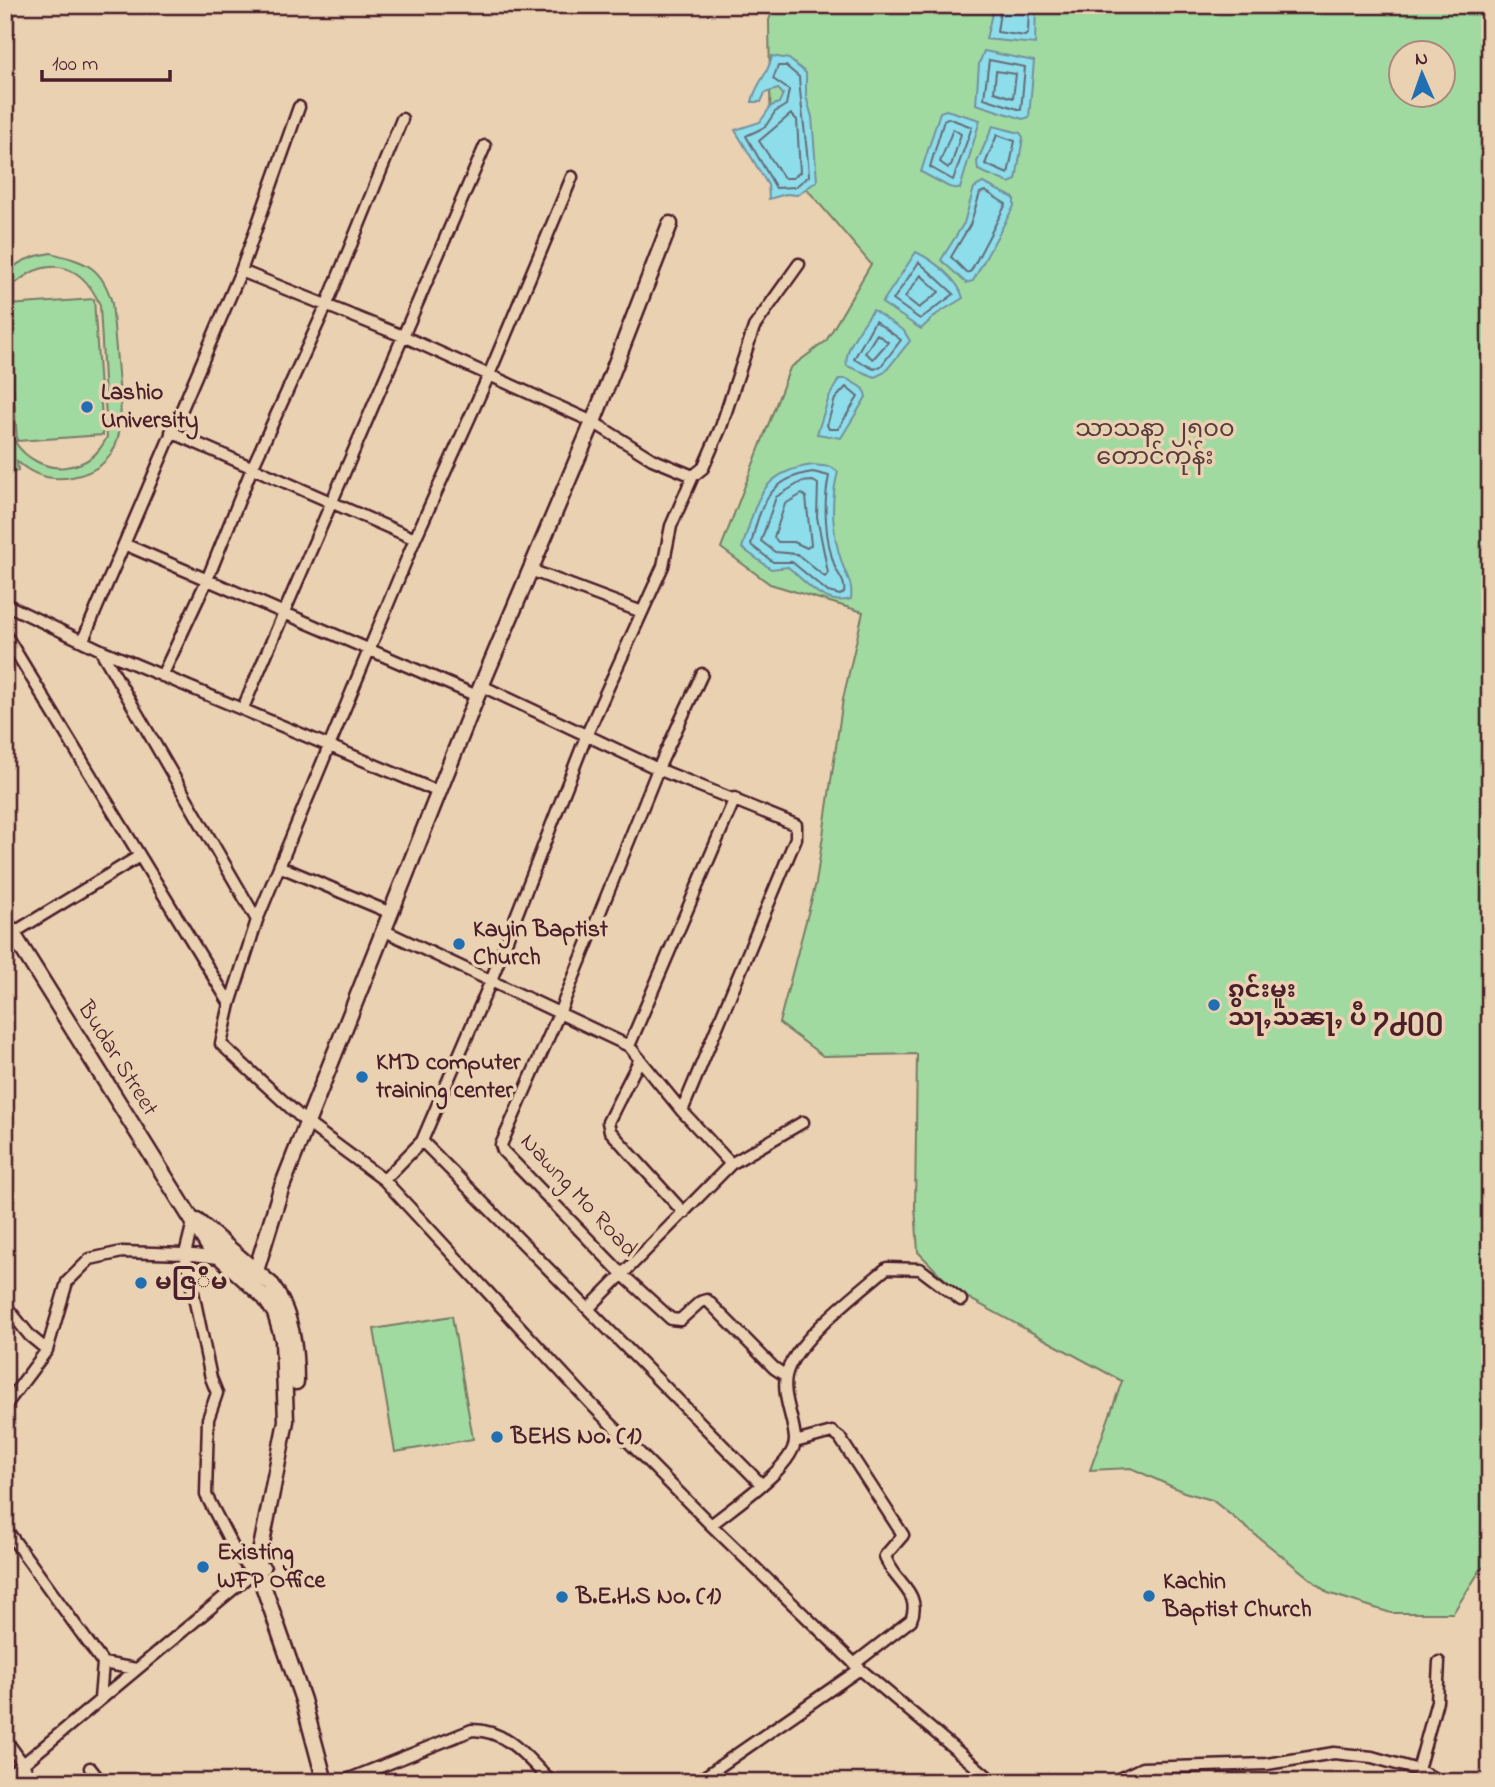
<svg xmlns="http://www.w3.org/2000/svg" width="1495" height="1787" viewBox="0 0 1495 1787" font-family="'Indie Flower','Noto Sans Myanmar',sans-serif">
	<rect width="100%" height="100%" fill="#ead1b2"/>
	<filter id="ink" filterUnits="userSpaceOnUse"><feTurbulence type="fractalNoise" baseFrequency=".0143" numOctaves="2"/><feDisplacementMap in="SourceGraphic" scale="14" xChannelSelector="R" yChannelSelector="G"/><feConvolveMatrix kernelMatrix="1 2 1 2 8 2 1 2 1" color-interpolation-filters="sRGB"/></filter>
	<g filter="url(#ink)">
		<!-- green -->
		<path fill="#a1daa0" stroke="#767c66" stroke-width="2" fill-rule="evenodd" d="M775,5H1490V1562L1481,1569L1453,1613H1391L1328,1593L1212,1500L1184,1492L1131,1468L1090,1470L1122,1381L957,1292L918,1252L915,1206L917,1054L823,1056L779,1023L816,883L843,699L863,612L770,584L721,548L790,368L826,341L871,264L771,147L769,20ZM1400,52H1442V94H1400Z
			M51,253C85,262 102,266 112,303C114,326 116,350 118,373C122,419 129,466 72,477C51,481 32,475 17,461L18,471L5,472V346C7,363 9,432 15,442C26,459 47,470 66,467C87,464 98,455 107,437L100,305C79,256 39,256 5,294V276C16,261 33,256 51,253Z
			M94,299L103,435L17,441L8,305Z
			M452,1316L473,1439L395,1452L374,1329Z"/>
		<!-- water -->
		<path fill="#8eddea" stroke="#73919e" stroke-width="2" d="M994,5H1036L1035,44L986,39Z
			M984,51L1034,61L1029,117L1023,119L976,104L979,64Z
			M772,56L789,59L806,73V96L812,117L817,181L797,195L786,194L769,199L768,185L735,130L760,122L771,106L779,103L783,94L778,89L765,93L761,102H752C755,84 769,74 772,56Z
			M946,110L980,120L960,189L949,187L921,172L940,112Z
			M993,126L1020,133L1023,137L1016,180L1009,183L978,170L977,162Z
			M983,183L1014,198V206L973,281L966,283L941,260L964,223L974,188Z
			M916,252C933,260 959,280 963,298L937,314L921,329L882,303Z
			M873,310L904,331L910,341L885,372L875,377L847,366C843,348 864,325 873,310Z
			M839,379H847L864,389L866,397L841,438L817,434L829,397Z
			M813,465L831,467L838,472C830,501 832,534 842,563C847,578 853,583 851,599C824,607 807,583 788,567L771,569L742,548C757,503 758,472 813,465Z"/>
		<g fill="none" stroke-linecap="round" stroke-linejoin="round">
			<!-- shore -->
			<path stroke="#656b77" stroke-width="2" d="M1001,5L997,32L1025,36L1028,33L1029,5
				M989,60L1025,67L1021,110L984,98Z
				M778,66H786L799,77C801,110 807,142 809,176L795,187L776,188L746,136L765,127L775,112L786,105L789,90L773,79Z
				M996,71L1016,74L1013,98L994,92Z
				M791,114L797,120L800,172L793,178H784L759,141Z
				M948,118L972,127L953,180L930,167L944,120Z
				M953,129L961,134L951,166L948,168L940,162Z
				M997,135L1015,141L1008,174L985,164Z
				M985,191L1006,204L971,271L967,273L951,257L970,225L980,193Z
				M919,262L954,294L920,319L893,300Z
				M921,275L939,292L919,308L905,297Z
				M875,321L901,340L881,366L874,369L854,359Z
				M877,334L888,342L873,359L865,353Z
				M846,387L858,397L838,429H829L827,425L835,399Z
				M813,472L829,476C823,504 825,539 835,567C839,576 846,582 844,593L840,595L828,592L792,562H773L751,545C760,505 769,478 813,472Z
				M813,481L818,484L817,517L828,573L825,577L797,554L775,552L761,541L776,497L801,482Z
				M802,494L806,497L811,545L807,548L794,542H778L774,537L785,504Z"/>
			<!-- street casing -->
			<g stroke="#4a1f2b" stroke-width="15">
				<path id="street" d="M572,177L488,377L415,539L257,920L230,1004L221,1044L307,1123L384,1180L594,1407L711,1525L860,1669L994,1782
					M241,271L299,107
					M171,432L415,539
					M124,544L477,696
					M533,571L642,612
					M5,604L101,650L439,792
					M5,634L230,1004
					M83,640L241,271L405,337L593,422L652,459L693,476
					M101,651L257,920
					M702,674L658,769L560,1011L501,1145L503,1151L623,1275L671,1319L680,1320L700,1302L707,1300L774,1368L786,1376
					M162,676L207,580L252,468L327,304L402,119
					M482,686L658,769L796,825V838L682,1111
					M243,708L485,146
					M281,867L391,913
					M385,931L629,1046L682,1111L731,1164
					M13,933L138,857
					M629,1046L735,798
					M639,1061L608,1122L610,1131L684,1213
					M384,1180L422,1141
					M193,1222L185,1254L219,1258
					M5,1305L30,1336L47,1350
					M588,1309L731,1164L803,1122
					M5,1406L47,1350L67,1282L90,1259L122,1252L185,1254L211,1378L217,1393L208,1419L206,1495L235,1551L253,1574
					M795,1442L832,1432L840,1438L903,1535L885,1556C892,1581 923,1592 911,1620L854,1664
					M761,1484L422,1141L490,983L587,734L663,566L671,526L693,476L703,468L721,427L754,327L799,264
					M711,1525C731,1508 796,1466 795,1439C794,1419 782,1397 786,1376C792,1343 861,1290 887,1268L920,1269L961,1300
					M5,1528L103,1663
					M100,1699L103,1663L136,1669
					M5,1739L23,1764L5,1777
					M90,1768L101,1782
					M1418,1770L1437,1701L1439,1662
					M32,1782L23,1764L249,1576L265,1568
					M342,1782L472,1730C508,1730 527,1758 551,1782
					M697,1782L860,1669
					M1112,1782L1142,1768L1267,1764L1334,1753L1372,1757L1418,1770L1441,1782"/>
			</g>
			<!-- secondary casing -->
			<g stroke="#4a1f2b" stroke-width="19">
				<path id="secondary" d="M5,921L209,1247L265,1298L275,1313L283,1340L286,1421L257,1568L303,1700L325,1782
					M197,1221L272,1285C292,1314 296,1348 296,1382
					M252,1284L281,1189L307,1123L477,696L593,422L670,224"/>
			</g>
			<!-- street -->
			<use href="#street" stroke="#ead1b2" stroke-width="10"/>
			<!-- secondary -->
			<use href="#secondary" stroke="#ead1b2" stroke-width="14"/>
		</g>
	</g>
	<!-- markers -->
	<g fill="#1f6fb2" stroke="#ead1b2" stroke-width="2.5">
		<circle cx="87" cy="407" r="7"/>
		<circle cx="459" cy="944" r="7"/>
		<circle cx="1214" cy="1005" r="7"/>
		<circle cx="362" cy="1077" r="7"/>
		<circle cx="141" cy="1283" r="7"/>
		<circle cx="497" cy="1437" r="7"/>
		<circle cx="203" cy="1567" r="7"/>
		<circle cx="1149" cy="1596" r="7"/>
		<circle cx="562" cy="1597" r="7"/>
	</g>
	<g text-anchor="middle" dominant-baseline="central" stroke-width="7" stroke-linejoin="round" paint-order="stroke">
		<!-- poi labels -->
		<g font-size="24" font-weight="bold" fill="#4a1f2b" stroke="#ead1b2" text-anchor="start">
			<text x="101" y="393">Lashio<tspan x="101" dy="28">University</tspan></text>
			<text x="473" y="930">Kayin Baptist<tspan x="473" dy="28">Church</tspan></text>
			<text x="1228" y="991">ၵွင်းမူး<tspan x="1228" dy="28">သႃႇသၼႃႇ ပီ ႒႕႐႐</tspan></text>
			<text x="376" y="1063">KMD computer<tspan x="376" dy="28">training center</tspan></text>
			<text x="155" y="1283">မဇြ်ိမ</text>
			<text x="511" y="1437">BEHS No. (1)</text>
			<text x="217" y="1553">Existing<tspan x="217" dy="28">WFP Office</tspan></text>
			<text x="1163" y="1582">Kachin<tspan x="1163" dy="28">Baptist Church</tspan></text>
			<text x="576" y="1597">B.E.H.S No. (1)</text>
		</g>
		<!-- park labels -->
		<g font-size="24" fill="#573b3d" stroke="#ead1b2">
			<text x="1155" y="430">သာသနာ ၂၅၀၀<tspan x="1155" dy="28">တောင်ကုန်း</tspan></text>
		</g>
		<!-- street labels -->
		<g font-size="24" fill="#4a1f2b" stroke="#ead1b2">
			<text transform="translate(117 1059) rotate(58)">Budar Street</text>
			<text transform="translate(578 1196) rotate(47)">Nawng Mo Road</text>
		</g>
	</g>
	<!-- margin -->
	<rect width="1495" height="1787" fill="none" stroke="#ead1b2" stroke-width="28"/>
	<rect x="14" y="14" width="1467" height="1759" fill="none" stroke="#4a1f2b" stroke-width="2.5" filter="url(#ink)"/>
	<!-- north arrow -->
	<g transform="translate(1422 74) rotate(358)"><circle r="33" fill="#ead1b2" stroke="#aa8a7c" stroke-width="2"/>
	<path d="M0-5L12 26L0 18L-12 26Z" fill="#1f6fb2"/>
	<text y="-10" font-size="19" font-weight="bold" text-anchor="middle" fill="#4a1f2b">N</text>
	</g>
	<!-- scale -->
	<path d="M42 70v10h128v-10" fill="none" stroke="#4a1f2b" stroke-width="3.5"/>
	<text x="52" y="70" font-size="21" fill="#4a1f2b" stroke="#ead1b2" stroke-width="5" paint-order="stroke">100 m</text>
</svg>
